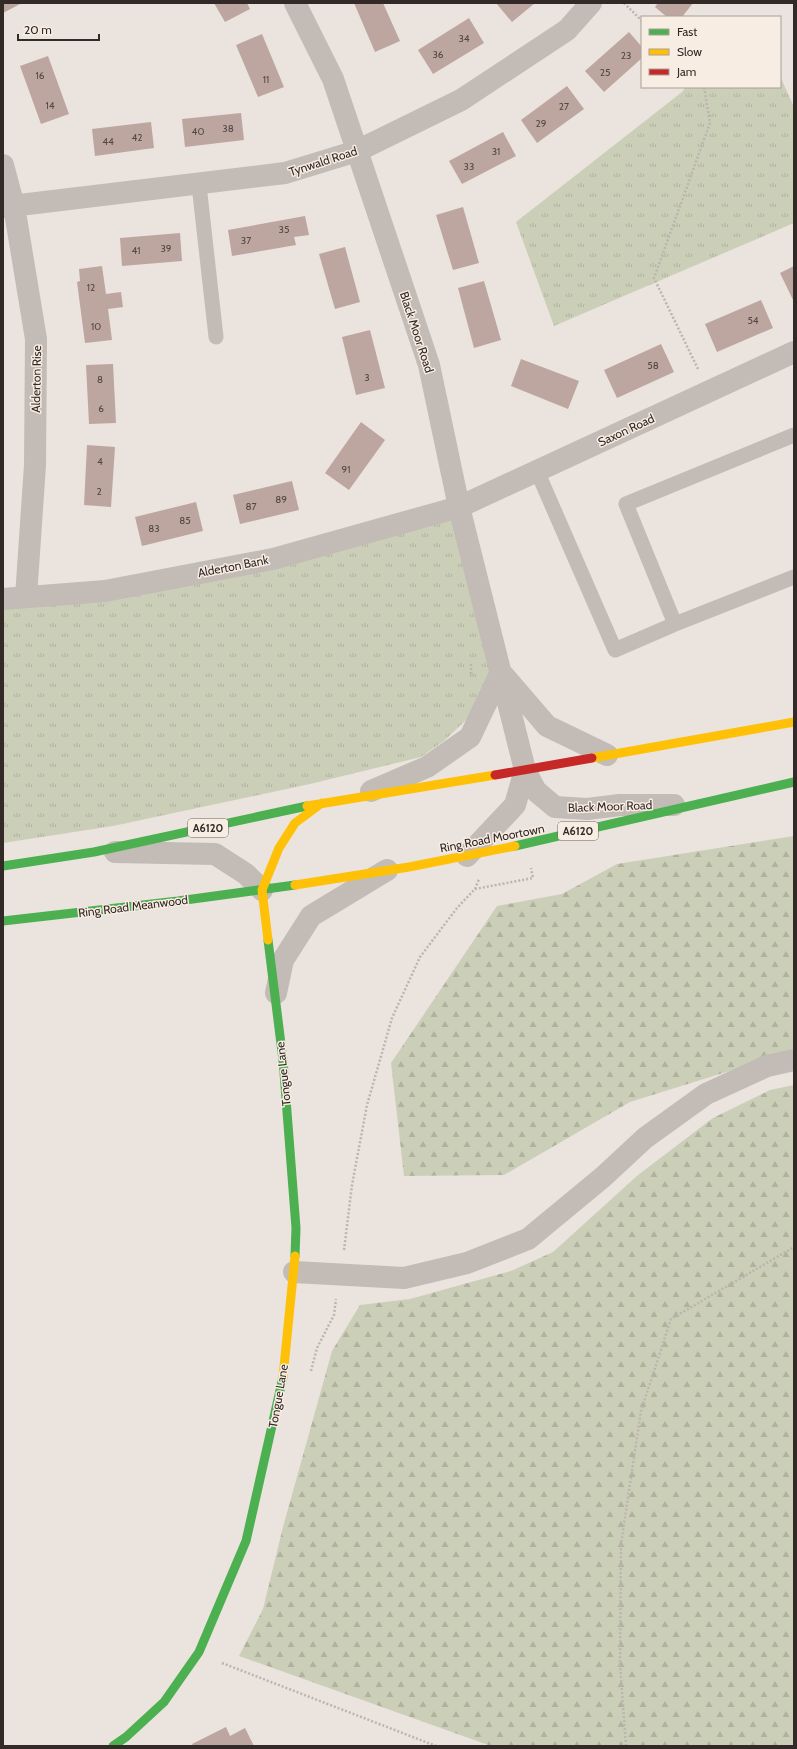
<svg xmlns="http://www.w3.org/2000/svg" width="797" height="1749" viewBox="0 0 797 1749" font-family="Cabin,sans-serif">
	<defs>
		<pattern id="grass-tufts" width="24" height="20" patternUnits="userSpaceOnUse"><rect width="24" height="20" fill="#cccfb8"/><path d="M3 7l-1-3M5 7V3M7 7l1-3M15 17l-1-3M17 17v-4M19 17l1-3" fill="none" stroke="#b0b29e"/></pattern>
		<pattern id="forest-firs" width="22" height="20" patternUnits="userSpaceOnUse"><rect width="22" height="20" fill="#cccfb8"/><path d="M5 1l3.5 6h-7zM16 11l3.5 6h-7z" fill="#b0b29e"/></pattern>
	</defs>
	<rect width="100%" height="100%" fill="#eae3de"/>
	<!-- grass -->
	<path fill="url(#grass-tufts)" d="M780,76L794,107V223L554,326L516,222L682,92L686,87H780Z
		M459,507L501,672L465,721L444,741L421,757L310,784L113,826L3,843V599L105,591Z"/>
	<!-- forest -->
	<path fill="url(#forest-firs)" d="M794,836V1051L630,1102L504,1175L404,1176L391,1063L497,906L562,894L617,864Z
		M794,1085V1746H491L239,1656L263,1609L283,1527L332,1351L360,1305L410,1299L511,1271L553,1252L638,1175L713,1118L770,1090Z"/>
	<!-- building -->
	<path fill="#bda6a0" d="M3,3H22L3,13Z
		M214,3H247L250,9L225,22Z
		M354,3H383L400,41L375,52Z
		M496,3H535L512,22Z
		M658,3H693L682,17H667L655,7Z
		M469,18L484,43L433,74L418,50Z
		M629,32L642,47V58L604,92L585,71Z
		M262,34L284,87L258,97L236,45Z
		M48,56L69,114L41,124L20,66Z
		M567,86L584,109L537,143L521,120Z
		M241,113L244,140L185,147L182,119Z
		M151,122L154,148L95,156L92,129Z
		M503,132L516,156L462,184L449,161Z
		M463,207L479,263L453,270L436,215Z
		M305,216L309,235L294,237L296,245L232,256L228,230Z
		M180,233L182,261L122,266L120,238Z
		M345,247L360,302L335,309L319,254Z
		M102,266L106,294L121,292L123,307L108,309L112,340L85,343L77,282L80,281L79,269Z
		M794,266V302L780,273Z
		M484,281L501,340L474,348L458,288Z
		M761,300L773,328L717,352L705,324Z
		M370,330L385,388L356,395L342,337Z
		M661,344L674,372L617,398L604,370Z
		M521,359L579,381L568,409L511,386Z
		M113,364L116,423L89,424L86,365Z
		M361,422L385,440L349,490L325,473Z
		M87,445L115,447L111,507L84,505Z
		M292,481L299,510L240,524L233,495Z
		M196,502L203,531L142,546L135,517Z
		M226,1727L230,1736L245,1728L254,1746H193L192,1744Z"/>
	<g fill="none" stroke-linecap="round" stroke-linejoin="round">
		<!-- path -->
		<path stroke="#bcb4af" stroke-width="2.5" stroke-dasharray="2 2" stroke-linecap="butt" d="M624,3L642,21
			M698,369L654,278L710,123L704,87
			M471,664V675
			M475,889L533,878L531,868
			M344,1250L352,1185L367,1105L392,1018L420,957L457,908L475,889L479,879
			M311,1371L317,1348L334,1315L336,1299
			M222,1663L436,1746
			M626,1746L620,1665L621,1544L641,1411L671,1319L794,1247"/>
		<!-- lane -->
		<path stroke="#c3bbb6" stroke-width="15" d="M199,185L216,337
			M537,471L615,650L675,624L794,577
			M675,624L626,504L794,435"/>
		<!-- street -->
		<path stroke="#c3bbb6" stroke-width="22" d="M295,3L333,79L429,365L459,507L525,770L536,791L555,807L587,809L620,805H674
			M3,165L14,206L36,339L35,465L26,597
			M3,207L285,173L357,151L461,100L567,30L591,3
			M3,599L105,591L273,559L459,507L794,352
			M504,676L547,726L607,755
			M371,791L427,767L470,737L501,672
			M115,852L215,854L246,874L262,890
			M467,856L515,805L525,770
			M276,993L283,960L311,916L387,870
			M294,1272L404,1278L467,1263L528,1239L603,1177L645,1138L706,1094L767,1066L794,1060"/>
		<!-- fast -->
		<path stroke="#4caf50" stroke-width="9" d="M515,846L794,782
			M3,866L94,852L307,806
			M3,921L178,901L295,885
			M268,940L283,1060L296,1228L295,1256
			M113,1746L126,1737L164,1702L199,1652L246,1541L283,1377"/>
		<!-- slow -->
		<path stroke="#ffc107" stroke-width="9" d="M592,758L794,722
			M307,806L495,775
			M295,885L409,867L515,846
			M268,940L262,890L279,848L295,823L322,803
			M283,1377L295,1256"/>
		<!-- jam -->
		<path stroke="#c62828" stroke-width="9" d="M495,775L592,758"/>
	</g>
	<g text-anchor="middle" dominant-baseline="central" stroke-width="3" stroke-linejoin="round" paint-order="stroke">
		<!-- number labels -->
		<g font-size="10" fill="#564844">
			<text x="464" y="38">34</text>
			<text x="438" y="54">36</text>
			<text x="626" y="55">23</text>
			<text x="605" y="72">25</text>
			<text x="40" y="75">16</text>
			<text x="266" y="79">11</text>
			<text x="50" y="105">14</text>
			<text x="564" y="106">27</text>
			<text x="541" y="123">29</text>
			<text x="228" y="128">38</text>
			<text x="198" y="131">40</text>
			<text x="137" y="137">42</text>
			<text x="108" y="141">44</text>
			<text x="496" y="151">31</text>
			<text x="469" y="166">33</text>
			<text x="284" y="229">35</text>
			<text x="246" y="240">37</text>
			<text x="166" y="248">39</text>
			<text x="136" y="250">41</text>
			<text x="91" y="287">12</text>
			<text x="753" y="320">54</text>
			<text x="96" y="326">10</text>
			<text x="653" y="365">58</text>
			<text x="367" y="377">3</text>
			<text x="100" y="379">8</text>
			<text x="101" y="408">6</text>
			<text x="100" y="461">4</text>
			<text x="346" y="469">91</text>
			<text x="99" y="491">2</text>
			<text x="281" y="499">89</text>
			<text x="251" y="506">87</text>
			<text x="185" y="520">85</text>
			<text x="154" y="528">83</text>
		</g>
		<!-- shield labels -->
		<g fill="#f8ede3" stroke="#6e645f" stroke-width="1">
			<rect x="188" y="819" width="40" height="18" rx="3"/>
			<rect x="558" y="822" width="40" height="18" rx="3"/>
		</g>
		<g font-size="11" font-weight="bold" fill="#332926">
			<text x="208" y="828">A6120</text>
			<text x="578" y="831">A6120</text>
		</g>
		<!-- street labels -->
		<g font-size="12" fill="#332926" stroke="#f8ede3">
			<text transform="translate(323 161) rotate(-18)">Tynwald Road</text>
			<text transform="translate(417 332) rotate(72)">Black Moor Road</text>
			<text transform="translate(36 379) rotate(-89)">Alderton Rise</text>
			<text transform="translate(626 430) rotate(-25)">Saxon Road</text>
			<text transform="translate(233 566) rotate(-11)">Alderton Bank</text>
			<text transform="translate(610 806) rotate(-2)">Black Moor Road</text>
			<text transform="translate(492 838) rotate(-11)">Ring Road Moortown</text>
			<text transform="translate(133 906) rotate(-7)">Ring Road Meanwood</text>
			<text transform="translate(283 1074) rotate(-96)">Tongue Lane</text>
			<text transform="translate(278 1396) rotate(-80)">Tongue Lane</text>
		</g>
	</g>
	<!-- border -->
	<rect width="797" height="1749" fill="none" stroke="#332926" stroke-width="8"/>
	<!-- legend -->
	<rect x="641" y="16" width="140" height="72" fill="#f8ede3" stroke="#a99f97"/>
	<rect x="649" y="29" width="20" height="6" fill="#4caf50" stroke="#a99f97"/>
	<text x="677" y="36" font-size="12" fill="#332926">Fast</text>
	<rect x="649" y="49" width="20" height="6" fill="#ffc107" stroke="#a99f97"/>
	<text x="677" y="56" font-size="12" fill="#332926">Slow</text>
	<rect x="649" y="69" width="20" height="6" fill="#c62828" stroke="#a99f97"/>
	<text x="677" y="76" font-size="12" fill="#332926">Jam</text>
	<!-- scale -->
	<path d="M18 34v6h81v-6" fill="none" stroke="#332926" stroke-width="2"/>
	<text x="24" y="34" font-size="12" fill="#332926" stroke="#f8ede3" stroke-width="3" paint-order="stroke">20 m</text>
</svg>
